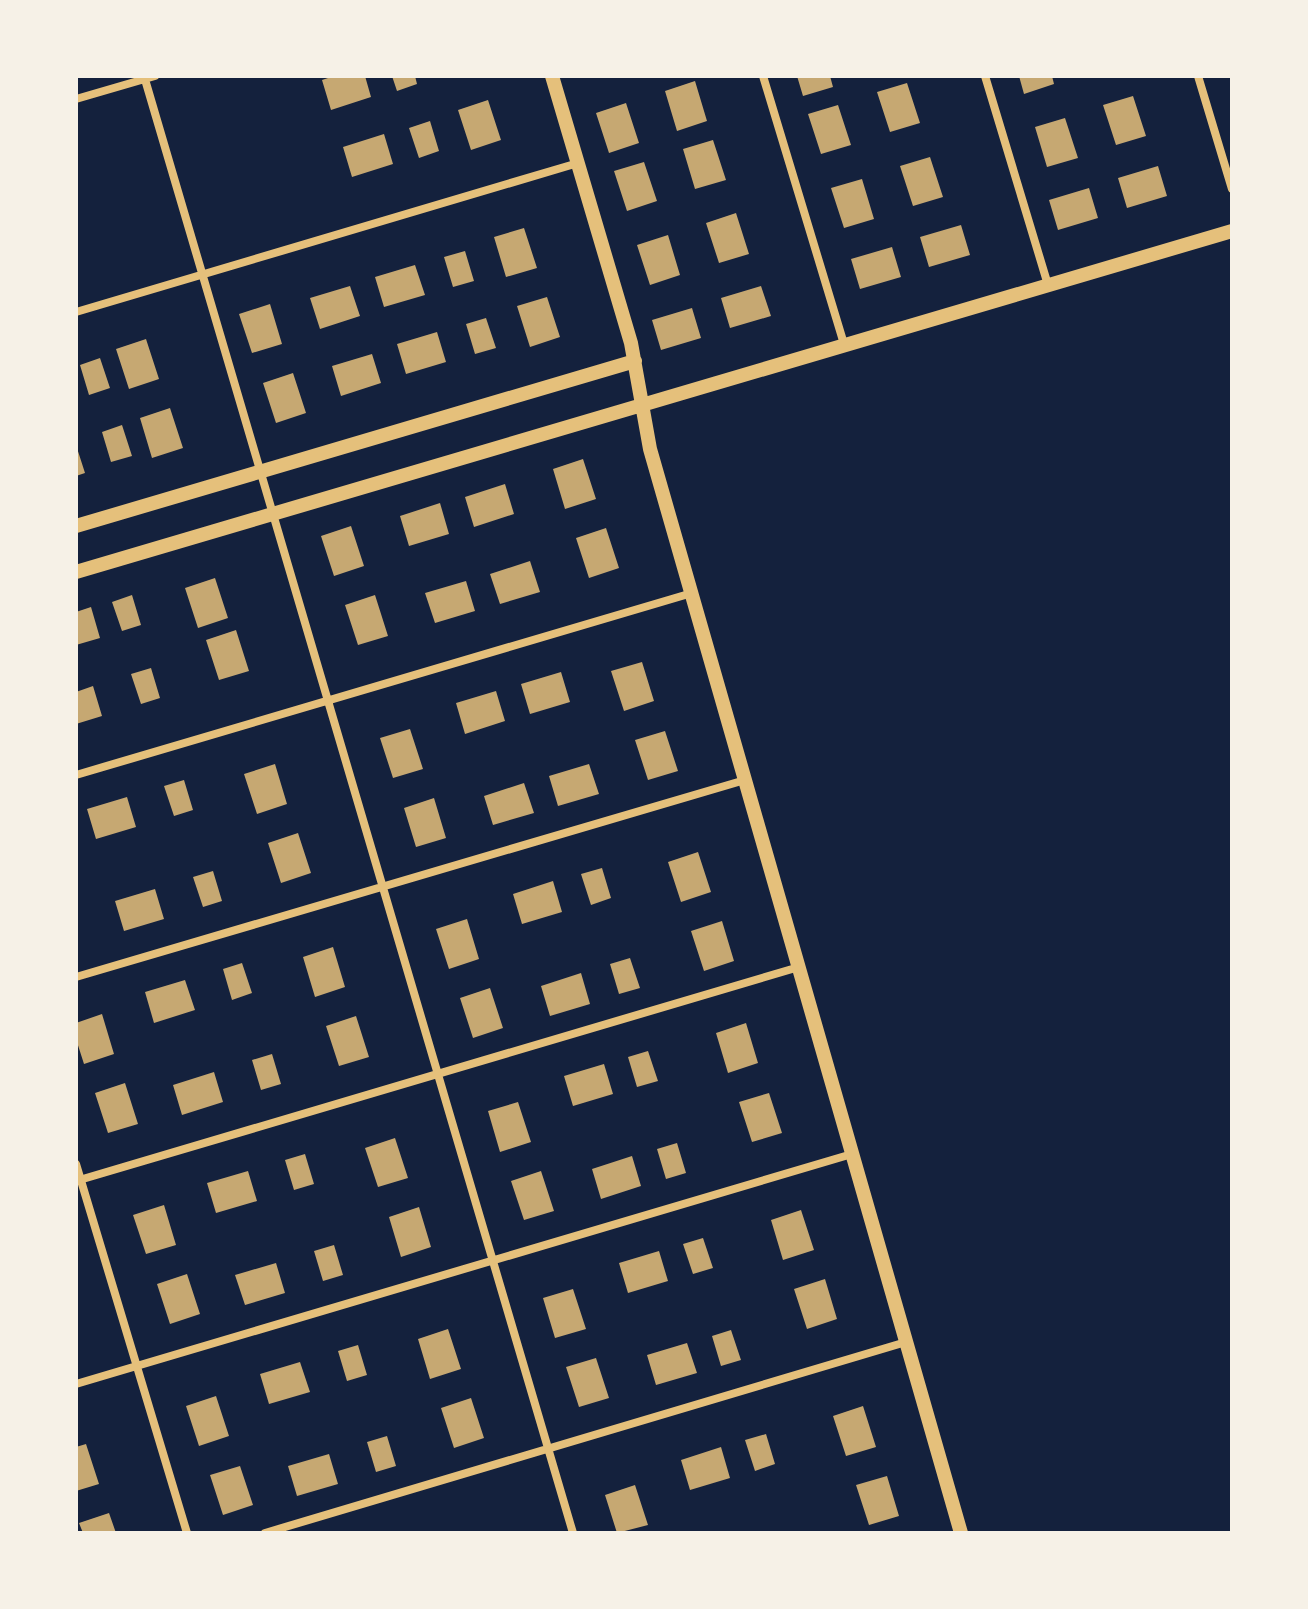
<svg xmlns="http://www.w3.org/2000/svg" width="1308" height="1609" viewBox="0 0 1308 1609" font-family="'Exo 2',sans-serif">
	<rect width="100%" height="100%" fill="#14213d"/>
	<!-- building -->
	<path fill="#c6a872" d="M334,76H365L371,97L331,110L322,80Z
		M392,76H415L417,84L397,91Z
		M797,76H830L833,87L803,96Z
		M1019,76H1052L1054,84L1024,94Z
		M695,81L707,121L677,131L665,91Z
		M907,83L920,123L890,132L877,92Z
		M1133,96L1146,136L1116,145L1103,105Z
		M488,100L501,140L471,150L458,110Z
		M626,103L639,143L609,153L596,113Z
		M838,105L851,145L821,154L808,114Z
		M1065,118L1078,158L1047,167L1035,127Z
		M430,121L439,151L419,158L409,128Z
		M384,134L393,164L352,177L343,147Z
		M713,140L726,180L695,189L683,149Z
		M930,157L943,197L913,206L900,166Z
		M644,162L657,201L627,211L614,171Z
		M1158,166L1167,196L1127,208L1118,178Z
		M862,179L874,219L844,228L831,188Z
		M1089,188L1098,218L1058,230L1049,200Z
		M736,213L749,254L719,263L706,223Z
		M961,225L970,255L929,267L920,237Z
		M524,228L537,268L506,277L494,237Z
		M668,235L680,275L650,285L637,245Z
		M892,247L901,277L860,289L851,259Z
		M465,251L474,281L453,287L444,257Z
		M415,265L425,295L384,307L375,277Z
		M350,286L360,316L320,329L310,298Z
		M761,286L771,316L730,328L721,298Z
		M547,297L560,337L530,347L517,306Z
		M270,304L282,344L252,353L239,314Z
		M692,308L701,338L661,350L652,320Z
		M486,318L496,348L475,354L466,324Z
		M437,332L446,362L406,374L397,344Z
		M146,339L159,379L129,389L116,349Z
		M372,354L381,383L341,396L332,366Z
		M100,358L110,388L89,395L80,365Z
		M293,373L306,413L276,423L263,383Z
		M170,408L183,448L152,458L140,418Z
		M122,425L132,456L111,462L102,432Z
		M76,445L85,473L76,476Z
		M583,459L596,499L565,509L553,469Z
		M505,484L514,514L474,527L465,497Z
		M440,503L449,534L409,546L400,516Z
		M351,526L364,566L334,576L321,536Z
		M606,528L619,568L589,578L576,538Z
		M530,561L540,592L500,604L490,574Z
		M215,578L228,618L198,628L185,588Z
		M466,581L475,611L435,623L425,593Z
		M132,595L141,625L122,631L112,602Z
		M375,595L388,636L358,645L345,605Z
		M91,607L100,638L76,645V612Z
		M236,630L249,671L219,680L206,640Z
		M642,662L654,701L624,711L611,671Z
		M151,668L160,698L141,704L131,674Z
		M561,672L570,702L530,714L521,684Z
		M93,686L102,716L76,724V692Z
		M496,691L505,721L465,734L456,703Z
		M410,729L423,769L393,778L380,738Z
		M665,731L678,771L648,780L635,740Z
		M275,764L287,804L257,814L244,774Z
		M589,764L599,794L558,806L549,776Z
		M184,780L193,810L174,816L164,786Z
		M524,783L534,813L493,825L484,796Z
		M127,797L136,827L96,839L87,809Z
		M434,798L446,838L416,847L404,808Z
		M298,833L311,873L281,883L268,843Z
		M698,852L711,892L681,902L668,862Z
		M602,868L611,898L591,905L581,874Z
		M213,871L222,901L203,907L193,877Z
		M553,881L562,912L522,924L513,894Z
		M155,889L164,919L124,931L115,901Z
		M467,919L479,959L449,969L436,929Z
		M722,921L734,961L704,971L691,931Z
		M333,947L345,987L315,997L303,957Z
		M630,958L640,988L619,994L610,964Z
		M242,963L252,993L232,1000L223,969Z
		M581,973L590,1004L550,1016L541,986Z
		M185,980L195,1010L154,1023L145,992Z
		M490,988L503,1028L473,1038L460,998Z
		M102,1014L114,1054L84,1064L76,1039V1023Z
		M356,1016L369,1057L339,1066L326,1026Z
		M746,1023L758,1063L728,1073L716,1033Z
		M648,1051L658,1081L637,1087L628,1057Z
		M272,1054L281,1084L261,1090L252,1060Z
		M604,1064L613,1094L573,1106L564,1076Z
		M214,1072L223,1102L182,1115L173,1085Z
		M125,1083L138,1124L108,1133L95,1093Z
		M769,1093L782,1133L752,1142L739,1102Z
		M518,1102L531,1142L500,1152L488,1111Z
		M395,1138L408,1178L378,1187L365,1148Z
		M677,1143L686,1173L666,1179L657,1149Z
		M305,1154L314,1184L294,1190L285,1160Z
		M632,1156L641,1186L601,1199L592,1169Z
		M248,1171L257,1201L216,1213L207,1183Z
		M541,1171L554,1211L524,1220L511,1181Z
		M164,1205L176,1245L146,1254L133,1215Z
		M419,1207L431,1247L401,1257L389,1217Z
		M801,1210L814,1250L783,1260L771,1220Z
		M703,1238L713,1268L693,1274L683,1244Z
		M334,1245L343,1275L323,1281L314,1251Z
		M659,1251L668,1281L628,1293L619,1263Z
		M276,1263L285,1293L245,1305L235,1275Z
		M187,1274L200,1314L170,1324L157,1284Z
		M825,1279L837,1319L807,1329L794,1289Z
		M573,1289L586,1329L555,1338L543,1298Z
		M448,1329L461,1369L430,1379L418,1339Z
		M731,1330L741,1360L721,1366L712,1336Z
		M687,1343L697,1373L656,1385L647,1355Z
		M358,1345L367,1375L347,1381L338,1351Z
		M596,1358L609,1398L579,1407L566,1367Z
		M300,1362L310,1392L269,1404L260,1374Z
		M216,1396L229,1436L199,1446L186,1406Z
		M471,1398L484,1438L454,1448L441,1408Z
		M863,1406L876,1447L846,1456L833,1416Z
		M766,1434L775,1464L755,1471L745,1440Z
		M387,1436L396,1466L376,1472L367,1442Z
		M86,1444L99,1484L76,1491V1447Z
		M721,1447L730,1478L690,1490L681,1460Z
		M329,1454L338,1484L297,1496L288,1466Z
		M240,1466L253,1505L223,1515L210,1475Z
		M887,1476L899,1516L869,1525L856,1485Z
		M635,1485L648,1525L617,1533L605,1495Z
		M109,1513L116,1533H83L79,1523Z"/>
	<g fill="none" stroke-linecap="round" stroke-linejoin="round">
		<!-- minor -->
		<path stroke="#e5c07b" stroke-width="8" d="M144,76L573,1533
			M763,76L844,344
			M985,76L1048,285
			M1198,76L1232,189
			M76,99L155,76
			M76,312L578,163
			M76,775L692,593
			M76,977L745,780
			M76,1164L187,1533
			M76,1181L799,967
			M76,1384L852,1154
			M265,1533L906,1342"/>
		<!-- tertiary -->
		<path stroke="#e5c07b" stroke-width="14" d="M552,76L631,343L650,449L961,1533
			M76,526L635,361
			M76,572L1232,231"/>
	</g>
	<!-- border -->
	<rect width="1308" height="1609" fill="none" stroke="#f6f1e7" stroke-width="156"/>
</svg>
